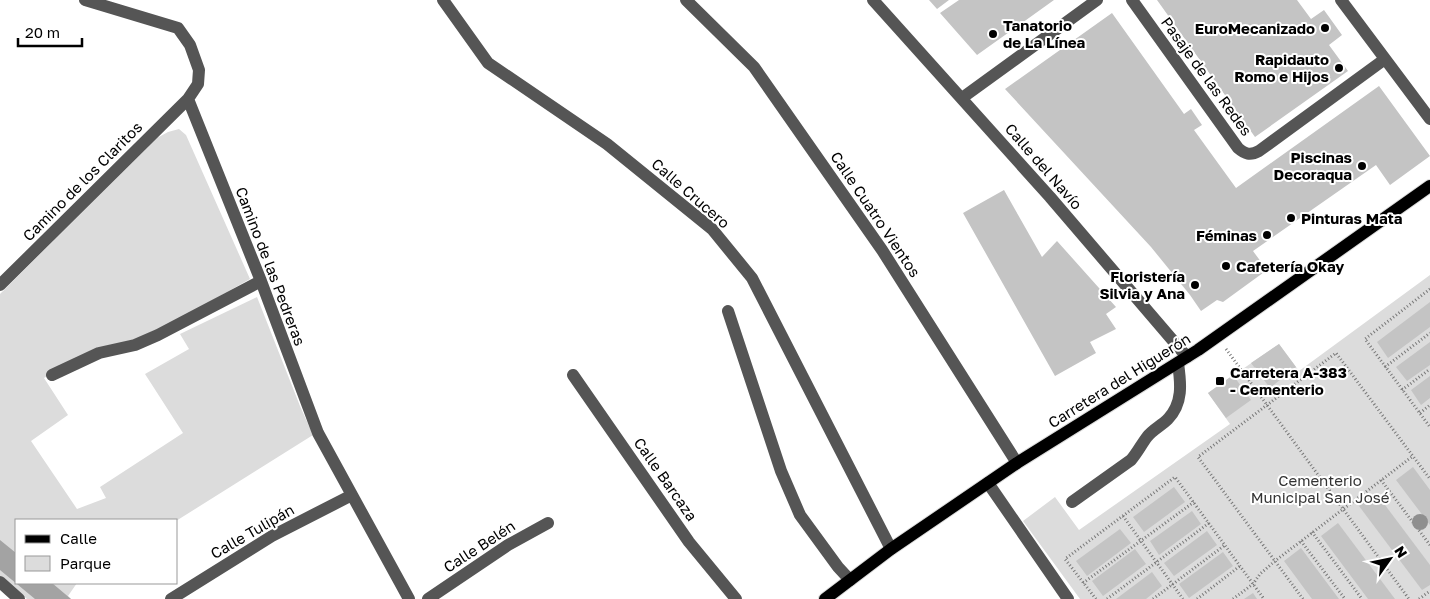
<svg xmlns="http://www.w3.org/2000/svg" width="1430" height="599" viewBox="0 0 1430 599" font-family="'Golos Text',sans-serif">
	<rect width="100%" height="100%" fill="#fff"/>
	<!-- green -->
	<path fill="#dcdcdc" d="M179,129L186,135L250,279L181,318L138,338L68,362L44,378L68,415L31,441L77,509L106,498L100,487L183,433L145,374L189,349L180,334L257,297L300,406L313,435L176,521L16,520V583H77L68,596L71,599H27L0,576V294L157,138L168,132Z
		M1430,275V599H1080L1023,521L1055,497L1079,530L1230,424L1208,393L1279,344L1299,371Z"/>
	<!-- water -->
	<path fill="#a3a3a3" d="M0,540L16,553V583H52L71,599H35L0,570Z"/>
	<!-- building -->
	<path fill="#c4c4c4" d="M929,0H949L937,9Z
		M959,0H1054L977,55L940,13Z
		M1157,0H1297L1311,19L1324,10L1342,35L1329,45L1348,71L1255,137Z
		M1112,13L1184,114L1191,109L1202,125L1194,130L1236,188L1379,86L1430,156L1390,185L1376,165L1253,251L1267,270L1223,302L1217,300L1201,311L1190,295L1151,247L1005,89Z
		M1004,190L1042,257L1057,241L1116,307L1106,314L1116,329L1090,342L1096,353L1055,376L963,213Z
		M1430,302V327L1388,358L1377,342Z
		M1430,342V365L1407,381L1396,367Z
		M1279,344L1296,367L1270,388L1251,363Z
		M1233,375L1251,400L1226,418L1208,393Z
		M1430,376V398L1421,405L1411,390Z
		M1413,467L1430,490V525L1396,480Z
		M1174,487L1185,502L1144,532L1133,517Z
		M1376,493L1430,565V585L1422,590L1359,506Z
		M1192,511L1201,524L1159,555L1150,541Z
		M1338,523L1395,599H1368L1321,536Z
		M1120,529L1131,543L1087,576L1076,561Z
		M1207,531L1217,545L1174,576L1164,563Z
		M1301,548L1339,599H1312L1284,561Z
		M1135,549L1146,564L1103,596L1092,581Z
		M1223,552L1233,566L1189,598L1179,584Z
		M1152,572L1162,586L1146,599H1116Z
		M1253,593L1257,599H1244Z"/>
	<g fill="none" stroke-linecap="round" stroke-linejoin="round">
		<!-- major casing -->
		<g stroke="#dbdbdb" stroke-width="14">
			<path id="major" d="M825,599L891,549L1017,463L1198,350L1430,186"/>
		</g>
		<!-- path -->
		<path stroke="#777" stroke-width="3" stroke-dasharray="1 2.5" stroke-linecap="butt" d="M1430,289L1365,339L1430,427
			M1226,349L1409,599
			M1385,367L1430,333
			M1402,390L1430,369
			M1420,413L1430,405
			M1381,480L1430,545
			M1123,516L1183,599
			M1312,532L1362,599
			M1301,541L1345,599
			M1083,583L1194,502
			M1096,599L1065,559L1175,477L1264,599
			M1107,599L1209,523
			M1153,599L1225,545
			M1197,599L1240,566
			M1233,599L1253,584L1260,574L1275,561L1413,456
			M1303,599L1198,457L1336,353L1430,479
			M1419,599L1430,591"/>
		<!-- minor -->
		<path stroke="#555" stroke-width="12" d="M443,0L488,63L607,144L712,229L752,278L891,549
			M686,0L754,67L882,250L1017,463
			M873,0L1050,197L1187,357
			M1132,0L1238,148C1245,154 1250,156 1259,151L1385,59
			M1341,0L1430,119
			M962,98L1097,0
			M188,99L261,281L318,433L409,599
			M0,285L188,99L198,84L199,70L190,45L178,28L85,0
			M728,311L781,471L800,515L838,567L850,580
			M52,375L99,353L135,345L158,335L261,281
			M573,375L689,542L736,599
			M988,483L1068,599
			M1072,502L1131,460C1137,453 1141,445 1147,437C1152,430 1161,426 1168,419C1183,403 1181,384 1178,363
			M0,582L19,599
			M171,599L272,536L352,495
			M428,599L508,545L548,523"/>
		<!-- major -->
		<use href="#major" stroke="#000" stroke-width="12"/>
	</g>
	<!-- trees -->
	<circle fill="#8f8f8f" cx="1420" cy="522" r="8"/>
	<!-- markers -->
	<g fill="#000" stroke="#fff" stroke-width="2">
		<circle cx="1325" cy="28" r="5"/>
		<circle cx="993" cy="34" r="5"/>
		<circle cx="1339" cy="68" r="5"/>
		<circle cx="1362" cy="166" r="5"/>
		<circle cx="1291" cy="218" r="5"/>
		<circle cx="1267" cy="235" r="5"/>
		<circle cx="1226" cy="266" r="5"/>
		<circle cx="1195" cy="285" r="5"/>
		<rect x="1215" y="376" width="10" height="10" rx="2.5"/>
	</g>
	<g text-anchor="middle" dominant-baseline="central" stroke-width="4" stroke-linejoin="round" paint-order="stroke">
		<!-- poi labels -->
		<g font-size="15" font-weight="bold" fill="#000" stroke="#fff" text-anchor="end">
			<text x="1003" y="25" text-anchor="start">Tanatorio<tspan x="1003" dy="17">de La Línea</tspan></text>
			<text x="1315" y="28">EuroMecanizado</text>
			<text x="1329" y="59">Rapidauto<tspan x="1329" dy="17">Romo e Hijos</tspan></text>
			<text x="1352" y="157">Piscinas<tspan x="1352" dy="17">Decoraqua</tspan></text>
			<text x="1301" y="218" text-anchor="start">Pinturas Mata</text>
			<text x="1257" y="235">Féminas</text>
			<text x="1236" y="266" text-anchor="start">Cafetería Okay</text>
			<text x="1185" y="276">Floristería<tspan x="1185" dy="17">Silvia y Ana</tspan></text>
			<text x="1230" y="372" text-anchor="start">Carretera A-383<tspan x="1230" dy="17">- Cementerio</tspan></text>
		</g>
		<!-- street labels -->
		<g font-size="15" fill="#000" stroke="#fff">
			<text transform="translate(1207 76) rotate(54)">Pasaje de las Redes</text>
			<text transform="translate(1044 166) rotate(49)">Calle del Navío</text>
			<text transform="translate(82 181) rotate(-45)">Camino de los Claritos</text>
			<text transform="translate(691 193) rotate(41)">Calle Crucero</text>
			<text transform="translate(876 214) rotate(56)">Calle Cuatro Vientos</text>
			<text transform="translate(271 266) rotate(69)">Camino de las Pedreras</text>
			<text transform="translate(1119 380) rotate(-32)">Carretera del Higuerón</text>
			<text transform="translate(666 479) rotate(55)">Calle Barcaza</text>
			<text transform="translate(252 531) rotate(-30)">Calle Tulipán</text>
			<text transform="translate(479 546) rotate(-33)">Calle Belén</text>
		</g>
		<!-- park labels -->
		<g font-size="15" fill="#333" stroke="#fff">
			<text x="1320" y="480">Cementerio<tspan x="1320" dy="17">Municipal San José</tspan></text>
		</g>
	</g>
	<!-- legend -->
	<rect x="15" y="519" width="162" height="65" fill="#ffffff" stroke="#999999"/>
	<rect x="25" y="535" width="25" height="8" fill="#000000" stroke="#999999"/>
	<text x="60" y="544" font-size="15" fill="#000000">Calle</text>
	<rect x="25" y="556" width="25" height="15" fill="#dcdcdc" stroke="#999999"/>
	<text x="60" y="569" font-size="15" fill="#000000">Parque</text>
	<!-- north arrow -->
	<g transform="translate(1390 559) rotate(57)" stroke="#ffffff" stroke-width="4" paint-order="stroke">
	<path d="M0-4L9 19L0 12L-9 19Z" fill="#000000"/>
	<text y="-8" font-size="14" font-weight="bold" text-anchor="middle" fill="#000000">N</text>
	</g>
	<!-- scale -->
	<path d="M18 38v8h64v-8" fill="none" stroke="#000000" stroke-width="2.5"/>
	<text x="25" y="38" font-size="15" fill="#000000" stroke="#ffffff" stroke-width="4" paint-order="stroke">20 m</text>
</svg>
